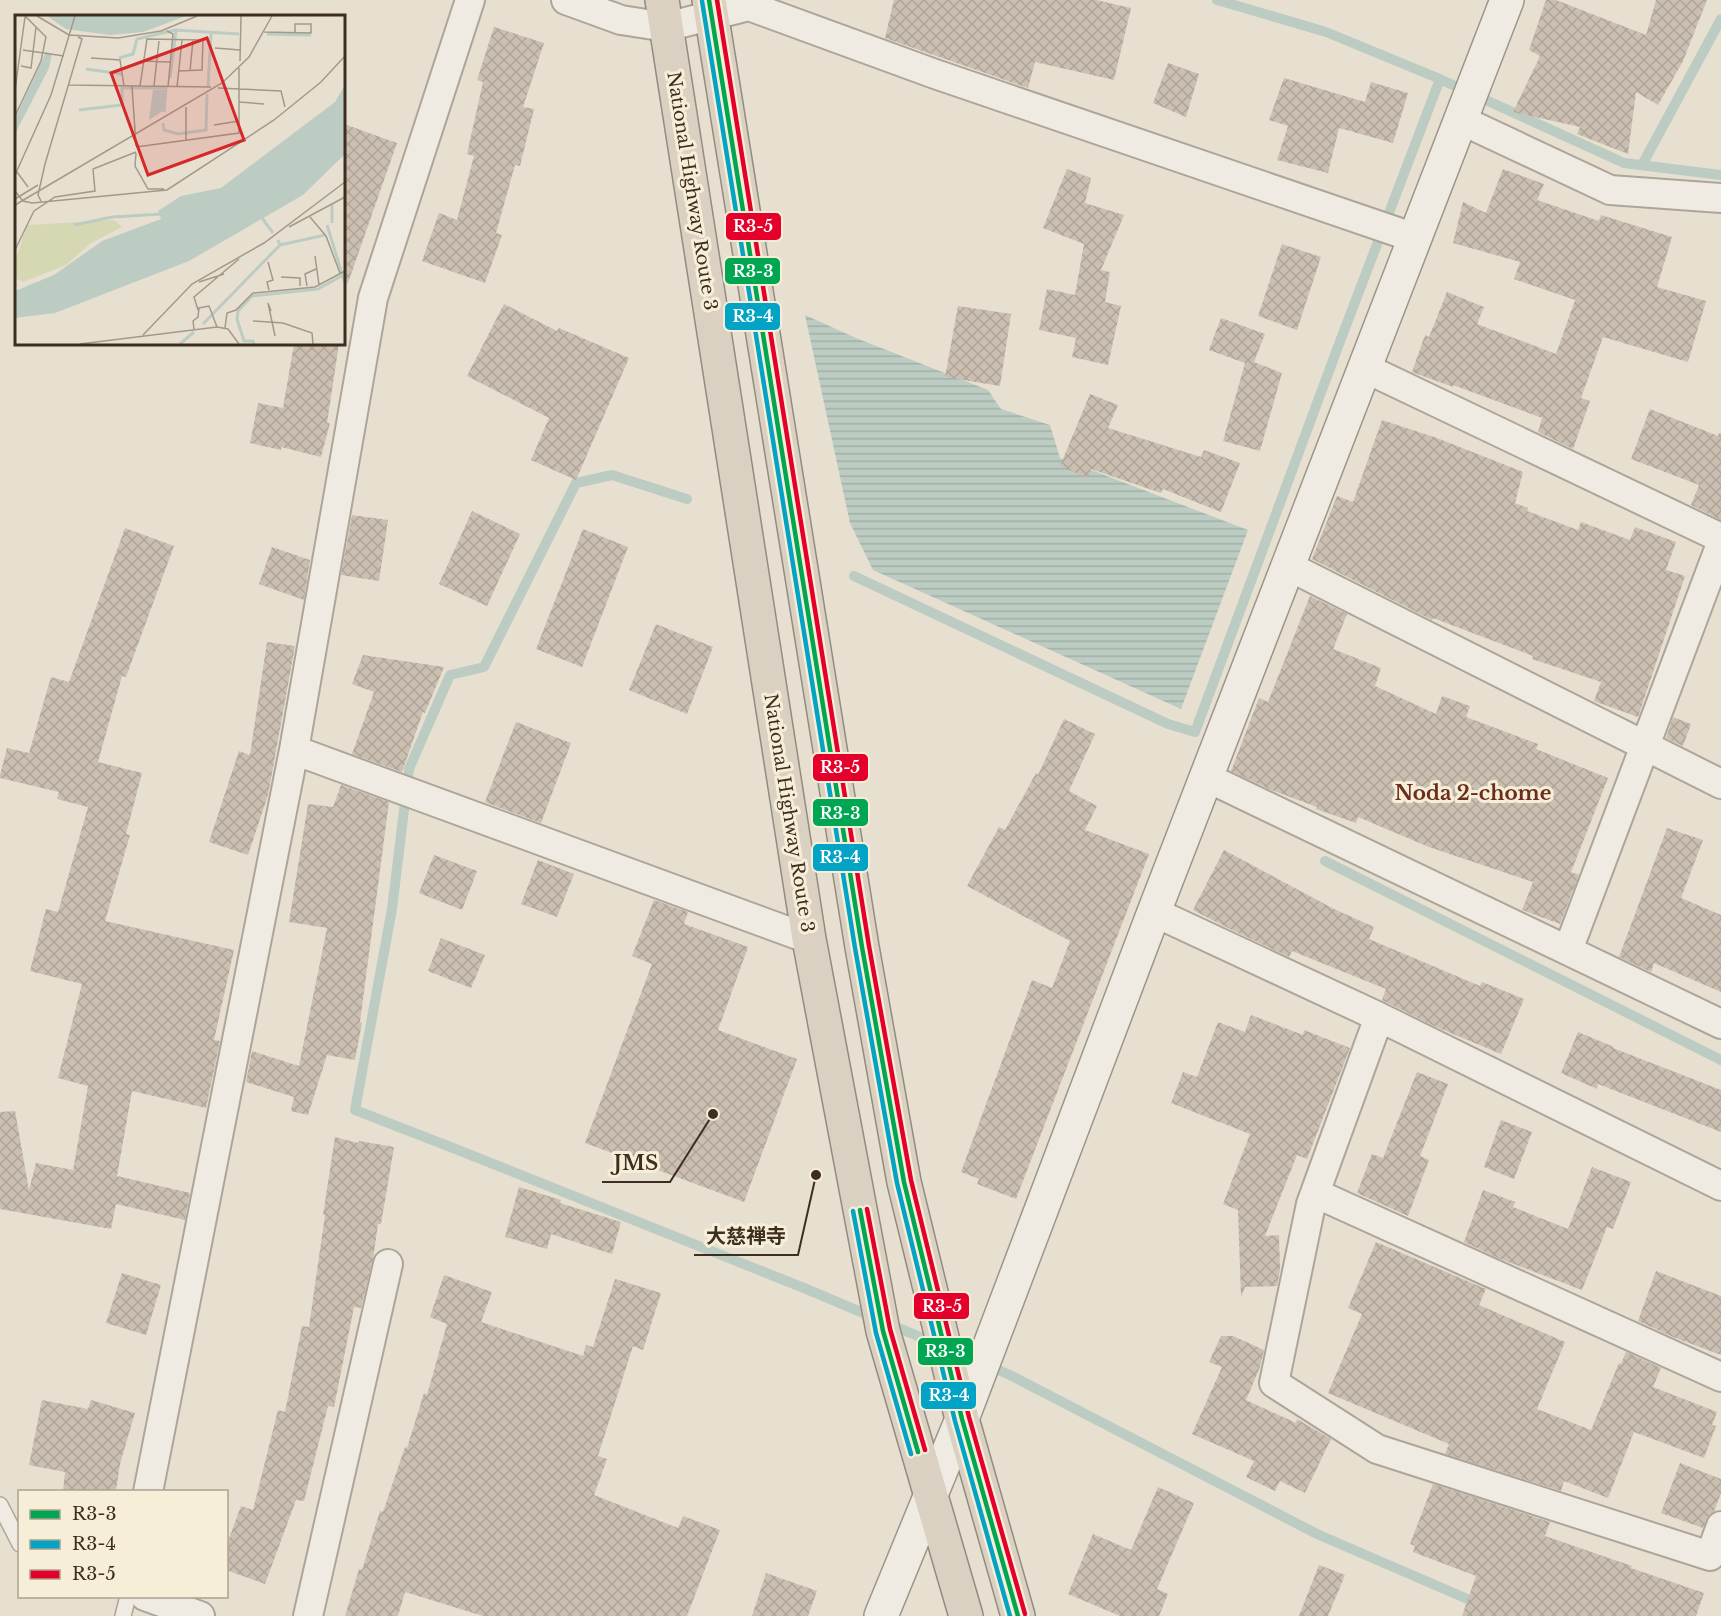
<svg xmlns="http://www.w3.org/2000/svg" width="1721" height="1616" viewBox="0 0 1721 1616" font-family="'Libre Baskerville','Noto Sans JP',serif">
	<defs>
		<pattern id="water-rules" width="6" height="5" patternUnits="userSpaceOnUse" patternTransform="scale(1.5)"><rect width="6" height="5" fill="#bcccc2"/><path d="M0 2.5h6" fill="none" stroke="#a2b0a6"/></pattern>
		<pattern id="building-cross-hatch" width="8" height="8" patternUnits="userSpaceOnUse" patternTransform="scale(1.5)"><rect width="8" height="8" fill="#cbbfb2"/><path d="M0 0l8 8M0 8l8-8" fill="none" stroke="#afa499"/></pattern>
	</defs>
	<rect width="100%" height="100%" fill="#e7e0d1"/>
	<!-- water -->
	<path fill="url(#water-rules)" d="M805,315L856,338L988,390L1001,409L1050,425L1060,458L1248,530L1181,709L873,570L850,523Z"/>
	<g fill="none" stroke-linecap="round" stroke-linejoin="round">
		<!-- stream -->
		<path stroke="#bcccc2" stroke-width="10" d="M1433,76L1624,163L1721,175
			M1642,165L1721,19
			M687,499L612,475L576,483L484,667L450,675L409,769L392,909L355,1110L448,1146L804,1288L1010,1375L1317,1534L1479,1604
			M854,576L1168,724L1195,732L1339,344L1440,79L1326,32L1217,0
			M1325,861L1721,1060"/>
	</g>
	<!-- building -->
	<path fill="url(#building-cross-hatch)" d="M894,0H1096L1131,8L1114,80L1035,62L1028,88L885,38Z
		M1546,0H1556L1646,35L1656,0H1707L1683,61L1658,105L1636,92L1628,154L1577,134L1580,127L1513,112L1540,56L1529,50Z
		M494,27L544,43L523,107L534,109L520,166L515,165L496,233L502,235L485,283L422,261L439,213L457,220L474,156L467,154L483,82L477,80Z
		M1168,63L1199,74L1186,117L1153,103Z
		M1284,78L1365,102L1371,82L1408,93L1393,143L1339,128L1328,173L1277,160L1288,126L1269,120Z
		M344,124L397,143L348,283H344Z
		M1067,169L1091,178L1085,203L1124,215L1101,270L1110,272L1105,302L1121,306L1108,365L1072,357L1076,338L1039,330L1047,289L1075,295L1084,244L1043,228Z
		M1503,169L1544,184L1537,200L1599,221L1601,215L1672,237L1657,287L1706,301L1688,362L1603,337L1581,398L1590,401L1573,449L1538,432L1542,418L1453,385V387L1412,372L1425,335L1429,337L1447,292L1484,307L1477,324L1556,354L1575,300L1514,279L1520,262L1453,243L1463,202L1486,213Z
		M1282,244L1321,257L1297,330L1258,316Z
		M504,304L557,331L559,328L629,358L576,480L531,460L549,418L467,376Z
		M958,306L1011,314L1000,386L945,377Z
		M1221,318L1265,334L1254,362L1282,373L1260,451L1223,441L1245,363L1209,350Z
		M294,344H339L327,423H330L321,457L281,447V450L250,443L258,403L283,408Z
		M1090,394L1118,405L1108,428L1201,457L1204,450L1240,463L1221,512L1163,489L1161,493L1091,469L1088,478L1060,466Z
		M1650,409L1718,436L1719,433H1721V520L1691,505L1699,485L1631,459Z
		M1382,420L1437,438L1523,472L1515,503L1528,508L1527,511L1578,530L1581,522L1630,540L1635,527L1676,542L1666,570L1685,576L1638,717L1594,701L1601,682L1532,659L1533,656L1433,618L1432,620L1312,559L1337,496L1353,502Z
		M472,511L520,534L487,606L439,584Z
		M352,515L388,520L379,581L341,575Z
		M125,528L174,546L126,677L122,676L98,762L142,773L126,834L130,835L105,921L234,950L214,1040L220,1041L206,1108L132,1091L117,1176L190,1193L185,1220L116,1204L111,1229L0,1209V1112L15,1111L29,1190L36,1163L73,1170L88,1086L58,1078L82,984L30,971L46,909L58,912L88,807L57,799L59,792L0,778V775L7,748L29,753L51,677L69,682Z
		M583,529L628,547L582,667L536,649Z
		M272,547L310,560L304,600L259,584Z
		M1310,596L1347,614L1333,649L1381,668L1375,686L1436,714L1442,696L1470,706L1466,717L1538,744L1536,749L1608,778L1571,872L1579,875L1560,924L1522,910L1533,882L1429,847L1358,817L1356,823L1316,809L1317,807L1269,789L1231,771L1259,698L1268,702Z
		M656,624L713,647L687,714L629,690Z
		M267,642L295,646L268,795L248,855L209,842L239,751L250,755Z
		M363,655L444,667L425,713L423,712L402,772L352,754L374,692L352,684Z
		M1673,717L1691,724L1683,746L1666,738Z
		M1064,719L1095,734L1069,791L1097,806L1085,830L1149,854L1016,1199L977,1184L979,1179L961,1172L1032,980L1052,988L1070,941L967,886L999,827L1005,830L1036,773L1038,775Z
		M516,722L571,743L541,823L485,802Z
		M341,785L389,802L360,1022L362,1023L355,1060L327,1055L308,1115L291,1111L294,1097L246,1082L252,1051L299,1066L327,928L289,922L308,804L333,807Z
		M1667,828L1703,840L1681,898L1721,915V992L1654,963L1651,972L1619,957Z
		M1224,850L1334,909L1374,927L1369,939L1480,986L1482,982L1524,999L1501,1054L1434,1026L1382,1000L1386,989L1292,951L1289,957L1226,927L1193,910Z
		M434,855L477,871L462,910L419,893Z
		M538,860L574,874L557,917L521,904Z
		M654,900L688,912L684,924L748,947L718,1030L797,1059L744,1202L585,1143L652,964L632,956Z
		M441,938L485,955L471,988L428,971Z
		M1251,1015L1303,1035L1304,1030L1350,1048L1307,1159L1297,1155L1265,1236L1279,1235L1280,1270L1277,1286L1245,1287L1241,1297L1238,1210L1223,1204L1250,1134L1171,1103L1183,1072L1197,1077L1218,1022L1245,1032Z
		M1578,1032L1614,1047L1613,1048L1721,1090V1132L1598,1084L1597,1089L1561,1073Z
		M1417,1072L1448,1084L1420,1156L1429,1160L1408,1216L1357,1193L1372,1154L1383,1158Z
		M1501,1120L1532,1132L1514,1179L1484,1167Z
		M335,1137L358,1143L359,1141L394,1147L381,1224H378L373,1259L361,1308L354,1307L334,1407L328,1406L304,1501L296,1500L265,1584L226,1570V1547L241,1506L253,1510L278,1410L285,1412L302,1326L309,1327L325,1215H323Z
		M1592,1167L1631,1182L1613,1229L1607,1227L1582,1290L1498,1258L1464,1242L1483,1190L1515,1202L1513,1207L1568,1229Z
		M519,1187L561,1200L560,1203L621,1222L612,1254L551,1234L547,1249L505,1237Z
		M1376,1242L1486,1289L1479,1305L1565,1342L1537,1409L1591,1430L1619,1363L1621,1364L1626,1352L1661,1368L1653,1387L1717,1412L1712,1425L1716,1426L1704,1458L1634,1432L1608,1498L1564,1481L1561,1491L1445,1454L1449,1444L1328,1393L1362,1314L1348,1308Z
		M1656,1271L1721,1296V1355L1673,1337L1638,1321Z
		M122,1273L161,1285L146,1335L106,1323Z
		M444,1275L492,1292L481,1322L583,1356L586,1345L593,1347L615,1279L661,1293L643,1350L633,1346L598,1456L607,1459L594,1495L678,1528L683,1516L720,1530L687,1616H483L405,1592L398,1616H345L359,1569L362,1570L380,1511L383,1512L405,1447L407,1448L424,1393L427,1395L447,1324L430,1317Z
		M1221,1336H1233L1264,1350L1260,1367L1246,1400L1296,1423L1297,1419L1331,1439L1305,1493L1280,1481L1275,1491L1246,1477L1254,1461L1192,1434L1222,1367L1209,1362Z
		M42,1400L88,1409L91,1400L135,1413L120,1464L116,1491H63L65,1472L29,1465Z
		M1680,1463L1721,1479V1493L1714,1512L1710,1514L1706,1520L1703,1528L1661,1513Z
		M1433,1484L1550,1522L1545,1536L1632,1566L1631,1568L1704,1593L1696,1616H1462L1476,1576L1413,1552L1415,1546L1410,1544Z
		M1158,1487L1194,1503L1157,1589L1168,1594L1159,1616H1120L1068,1594L1093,1534L1131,1550Z
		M1319,1565L1345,1575L1328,1616H1299Z
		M766,1573L817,1591L808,1616H752Z"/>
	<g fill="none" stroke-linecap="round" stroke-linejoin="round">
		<!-- lane casing -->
		<g stroke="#ada599" stroke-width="18">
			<path id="lane" d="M0,1505L20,1544
				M123,1616L128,1596"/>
		</g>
		<!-- street casing -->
		<g stroke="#ada599" stroke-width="32">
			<path id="street" d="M566,0L621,20L666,27L749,6L935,74L1415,238
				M1461,120L1610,190L1721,198
				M1365,368L1721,538
				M1288,566L1721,784
				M294,750L809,939
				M1206,777L1721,1024
				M1154,912L1379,1017L1721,1186
				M1568,950L1721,544
				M1379,1017L1311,1204L1274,1383L1377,1449L1710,1556L1721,1526
				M1315,1193L1721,1377
				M148,1492L294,750L373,298L470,0
				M145,1596L200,1616
				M308,1616L388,1264"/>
		</g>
		<!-- secondary casing -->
		<g stroke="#9c958a" stroke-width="36">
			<path id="secondary" d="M881,1616L962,1419L1154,912L1507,0"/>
		</g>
		<!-- highway casing -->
		<g stroke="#928b80" stroke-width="36">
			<path id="highway" d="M662,0L809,939L883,1331L966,1616
				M709,0L862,947L904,1182L962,1419L1018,1616"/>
		</g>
		<!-- lane -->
		<use href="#lane" stroke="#efebe3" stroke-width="15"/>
		<!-- street -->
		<use href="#street" stroke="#efebe3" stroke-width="28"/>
		<!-- secondary -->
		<use href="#secondary" stroke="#efebe3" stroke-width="33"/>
		<!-- highway -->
		<use href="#highway" stroke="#dad1c2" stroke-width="33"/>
		<!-- bus-1 casing -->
		<g stroke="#f7eed8" stroke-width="9">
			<path id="bus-1" d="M709,0L862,947L904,1182L962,1419L1018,1616
				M860,1210L883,1331L918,1452"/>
		</g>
		<!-- bus-2 casing -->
		<g stroke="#f7eed8" stroke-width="9">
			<path id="bus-2" d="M702,1L855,948L897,1183L955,1421L1010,1616
				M853,1211L876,1333L911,1454"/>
		</g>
		<!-- bus-3 casing -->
		<g stroke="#f7eed8" stroke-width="9">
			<path id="bus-3" d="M717,0L869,946L911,1180L969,1417L1025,1614
				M867,1209L890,1329L925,1450"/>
		</g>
		<!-- bus-1 -->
		<use href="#bus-1" stroke="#00a651" stroke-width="4.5"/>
		<!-- bus-2 -->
		<use href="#bus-2" stroke="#03a3c5" stroke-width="4.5"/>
		<!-- bus-3 -->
		<use href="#bus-3" stroke="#e4002b" stroke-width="4.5"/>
	</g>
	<g text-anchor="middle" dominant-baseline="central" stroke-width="6" stroke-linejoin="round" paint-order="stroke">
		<!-- street labels -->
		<g font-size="18" fill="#3d2e20" stroke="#f7eed8">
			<text transform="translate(692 191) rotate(81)">National Highway Route 3</text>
			<text transform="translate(789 813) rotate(81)">National Highway Route 3</text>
		</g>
		<!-- neighbourhood labels -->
		<g font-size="20" font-weight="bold" fill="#6b2e1e" stroke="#f7eed8">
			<text x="1473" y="793">Noda 2-chome</text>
		</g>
	</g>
	<!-- overview -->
	<g transform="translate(15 15)">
		<rect width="330" height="330" fill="#e7e0d1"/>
		<path d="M99,205L107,212L76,228L51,250L8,267L0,263V246L12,210Z" fill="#d6d7b3"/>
		<path d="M32,1H171L128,17L95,20L51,14ZM31,37L37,39L34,53L0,119V104ZM330,70V139L288,180L174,246L40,298L0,303V276L39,260L87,226L146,204L143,196L166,181L206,173L320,87ZM138,75H150L148,96L134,105Z" fill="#bcccc2"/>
		<path fill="none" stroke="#bcccc2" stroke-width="3" d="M252,19L296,20M104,43L118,39L122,24L160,15L224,19M71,54L107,59M155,63L161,16M193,71L196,19M64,95L107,90V73H151L149,97M148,108L149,115L163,119L191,115L192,79M317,189V208M247,203L258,218M59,210L97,202L147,199M312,210L330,268M265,230L310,220M188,309L265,230L263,225M165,329L179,317M239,329L238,326H229L222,304L223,296L237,281L303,274L330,259"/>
		<path fill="none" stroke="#a3998a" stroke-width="1.5" d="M22,1L54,20L103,23L146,16L182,1M152,16L158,19L153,72M249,17L296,18V9H280V18M200,33L225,35M8,35L49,41M76,43L105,45L109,71M128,46L155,47M225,46L226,1M6,51L16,53L21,12M175,56L178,25M54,70L196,72M117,71L121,131M125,71L132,24L188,25L187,55L163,56M139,71L144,26M162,72L167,25M203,73L266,76L270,92M0,75L10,2M224,87L249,89M0,101L26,46L31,22L10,1M199,110L224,106M171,126V92M121,132L224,118V53M121,138L120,151L133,174H149M2,157L13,172M0,160L36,80L60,1M0,176L8,186L17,188L152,175L259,105L306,67L330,41M0,184L23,170M26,186L23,180L30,149L67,24L63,22M0,190L207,68L234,42L257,1M295,202L311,221L325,258M274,212L330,182M0,235L19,196L40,182L80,176L78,154L121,137M300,241L304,270M253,247L258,265L252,267L254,275M266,262L285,263V271M184,267L209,259M292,271L290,259L301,254M183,295L179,282L224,244M256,296L253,288L260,321M238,306L268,308L297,318L298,329M210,313L212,298L221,295L238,278L300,272L330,256M179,314L178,306L183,302L184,293L194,291L202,312M128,320L177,269L249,228L330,167M65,329L202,312L213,314L224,329"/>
		<path fill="#d62828" fill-opacity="0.15" stroke="#d62828" stroke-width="3" d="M192,23L229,125L133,160L96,58Z"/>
		<rect width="330" height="330" fill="none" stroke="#3d2e20" stroke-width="3"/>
	</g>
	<!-- callouts -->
	<path fill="none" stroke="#3d2e20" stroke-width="2" d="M713 1114L670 1182H602M816 1175L798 1255H694"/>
	<g fill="#3d2e20" stroke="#f7eed8" stroke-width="2">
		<circle cx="713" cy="1114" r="6"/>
		<circle cx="816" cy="1175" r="6"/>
	</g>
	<g font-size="20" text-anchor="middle" font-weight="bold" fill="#3d2e20" stroke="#f7eed8" stroke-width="6" stroke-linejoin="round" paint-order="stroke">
		<text x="636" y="1170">JMS</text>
		<text x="746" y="1243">大慈禅寺</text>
	</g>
	<g stroke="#f7eed8" stroke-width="2">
		<rect x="725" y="212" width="57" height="29" rx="6" fill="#e4002b"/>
		<rect x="724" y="257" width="57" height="28" rx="6" fill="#00a651"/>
		<rect x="724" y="302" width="57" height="29" rx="6" fill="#03a3c5"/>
		<rect x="812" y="753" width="57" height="29" rx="6" fill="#e4002b"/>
		<rect x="812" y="798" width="57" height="29" rx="6" fill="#00a651"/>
		<rect x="812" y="843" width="57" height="29" rx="6" fill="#03a3c5"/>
		<rect x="913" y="1292" width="57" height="28" rx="6" fill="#e4002b"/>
		<rect x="917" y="1337" width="57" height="29" rx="6" fill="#00a651"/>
		<rect x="920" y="1381" width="57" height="29" rx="6" fill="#03a3c5"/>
	</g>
	<g font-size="16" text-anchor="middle" font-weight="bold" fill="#fff">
		<text x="753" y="232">R3-5</text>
		<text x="753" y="277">R3-3</text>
		<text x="753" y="322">R3-4</text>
		<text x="840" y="773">R3-5</text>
		<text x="840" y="819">R3-3</text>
		<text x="840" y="863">R3-4</text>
		<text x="942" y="1312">R3-5</text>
		<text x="945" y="1357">R3-3</text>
		<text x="949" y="1401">R3-4</text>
	</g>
	<!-- legend -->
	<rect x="18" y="1490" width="210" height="108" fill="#f7eed8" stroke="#ada18e" stroke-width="1.5"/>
	<rect x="30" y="1510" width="30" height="9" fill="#00a651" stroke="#ada18e" stroke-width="1.5"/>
	<text x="72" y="1520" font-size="18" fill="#3d2e20">R3-3</text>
	<rect x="30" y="1540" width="30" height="9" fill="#03a3c5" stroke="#ada18e" stroke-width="1.5"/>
	<text x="72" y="1550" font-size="18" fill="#3d2e20">R3-4</text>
	<rect x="30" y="1570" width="30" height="9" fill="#e4002b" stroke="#ada18e" stroke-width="1.5"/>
	<text x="72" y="1580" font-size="18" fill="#3d2e20">R3-5</text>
</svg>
